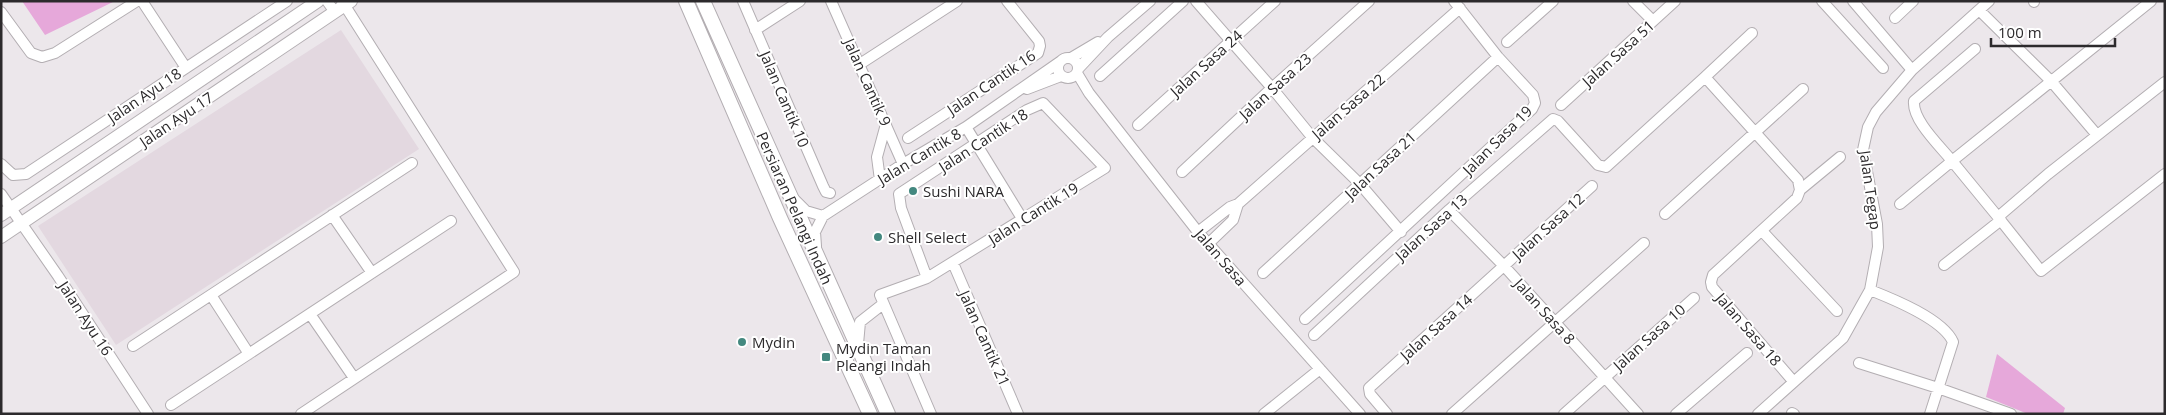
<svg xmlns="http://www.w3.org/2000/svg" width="2166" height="415" viewBox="0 0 2166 415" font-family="'Open Sans',sans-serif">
	<rect width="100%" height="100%" fill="#ece7eb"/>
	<!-- built -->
	<path fill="#e3d8e0" d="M341,30L419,149L116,345L38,226Z"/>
	<!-- green -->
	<path fill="#e6a8da" d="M22,1H115L45,35Z
		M1997,354L2065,408L2063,414H2028L1986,397Z"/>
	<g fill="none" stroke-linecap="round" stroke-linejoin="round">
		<!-- minor casing -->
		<g stroke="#b3aeb2" stroke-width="12">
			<path id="minor" d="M142,1L186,68
				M327,1L335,12
				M743,1L823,186L826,192L830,193
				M831,1L903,164
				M1196,1L1272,88L1312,137L1360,184L1401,232
				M1633,1L1653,21
				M1822,1L1883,68
				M1853,1L1912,70
				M2034,2V1
				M1979,10L2051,81L2097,135
				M1,12L31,53L42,57L55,53L137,1
				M1895,18L1913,1
				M755,30L800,1
				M1752,33L1705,77L1798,180L1800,190L1797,198L1713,275L1711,282L1712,287L1793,381
				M1507,42L1553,1
				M1058 68a10 10 0 1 1 20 0a10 10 0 1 1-20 0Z
				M1071,58L1098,42
				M860,64L957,1
				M1078,69L1108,37L1150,1
				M1077,73L1089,93L1198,232L1360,414
				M1100,76L1183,1
				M2165,82L2048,174L1998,217L2041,271L2165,174
				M1027,89L1061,76
				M1561,105L1675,1
				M1138,125L1275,1
				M966,127L1023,220
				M908,138L1038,53L1040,46L1039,41L1007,1
				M1,164L13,175L26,174L287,1
				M1182,172L1272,88L1369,1
				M880,180L877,157L886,124
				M1800,190L1840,157
				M1,194L58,276L148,414
				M794,199L806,211L823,216
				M1900,204L1952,161C1940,146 1912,120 1914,101L1975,49
				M1449,210L1504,266L1638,414
				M1665,214L1803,89
				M332,215L372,273
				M1998,217L1952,161L2151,1
				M1762,231L1837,311
				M1198,232L1230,207L1238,204L1460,8
				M1208,244L1233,220L1238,204
				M816,246L815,232L823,216L903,164L966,127L1061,61
				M953,263L1018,414
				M1944,265L2001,220
				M1263,273L1498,57
				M927,278L901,208L899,194L1027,110L1043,103L1105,168L927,278L880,295L931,414
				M1870,290C1893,299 1943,319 1953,342L1930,414
				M211,295L249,354
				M310,314L354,378
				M1305,319L1532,109L1535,103L1533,95L1498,57L1454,1
				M1314,335L1449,210L1553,119L1558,121L1598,165L1606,167L1705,77
				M858,344L860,322L883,304
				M133,346L412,163
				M1859,363L1938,388L2011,414
				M171,405L451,221
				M1792,413L1794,414
				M301,414L514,272L342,1
				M1264,414L1320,369
				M1387,414L1370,394L1369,388L1592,186
				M1452,414L1644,243
				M1564,414L1694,298
				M1676,414L1747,353
				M1758,414L1843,338L1870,290L1878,247L1877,224L1863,150L1868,127L1876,112L1912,70L1989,1"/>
		</g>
		<!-- tertiary casing -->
		<g stroke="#b3aeb2" stroke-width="14">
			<path id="tertiary" d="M1,215L318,1
				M1,237L351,1"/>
		</g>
		<!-- secondary casing -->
		<g stroke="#b3aeb2" stroke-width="16">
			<path id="secondary" d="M686,1L780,218L870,414
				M703,1L888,414"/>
		</g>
		<!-- minor -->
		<use href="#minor" stroke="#fff" stroke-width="10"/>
		<!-- tertiary -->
		<use href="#tertiary" stroke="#fff" stroke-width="12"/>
		<!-- secondary -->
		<use href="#secondary" stroke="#fff" stroke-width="14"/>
	</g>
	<!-- markers -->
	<g fill="#43887f" stroke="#fff" stroke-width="2">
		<circle cx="913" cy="191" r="5"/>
		<circle cx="878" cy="237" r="5"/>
		<circle cx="742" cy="342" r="5"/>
		<rect x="821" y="352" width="10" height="10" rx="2.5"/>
	</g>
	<g text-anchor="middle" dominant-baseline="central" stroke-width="4" stroke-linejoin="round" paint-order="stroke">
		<!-- street labels -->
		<g font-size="15" fill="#2c2a2c" stroke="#fff">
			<text transform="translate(1618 53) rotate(-42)">Jalan Sasa 51</text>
			<text transform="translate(1206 63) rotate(-42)">Jalan Sasa 24</text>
			<text transform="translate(868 82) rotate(66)">Jalan Cantik 9</text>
			<text transform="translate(991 82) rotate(-34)">Jalan Cantik 16</text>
			<text transform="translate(1275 86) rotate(-42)">Jalan Sasa 23</text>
			<text transform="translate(144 95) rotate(-34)">Jalan Ayu 18</text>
			<text transform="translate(785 99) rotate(67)">Jalan Cantik 10</text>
			<text transform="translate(1348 106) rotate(-41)">Jalan Sasa 22</text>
			<text transform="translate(176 119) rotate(-34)">Jalan Ayu 17</text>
			<text transform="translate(983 140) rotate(-33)">Jalan Cantik 18</text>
			<text transform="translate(1497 140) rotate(-45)">Jalan Sasa 19</text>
			<text transform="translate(919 156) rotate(-31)">Jalan Cantik 8</text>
			<text transform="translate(1380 165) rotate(-43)">Jalan Sasa 21</text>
			<text transform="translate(1871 190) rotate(82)">Jalan Tegap</text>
			<text transform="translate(795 208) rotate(66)">Persiaran Pelangi Indah</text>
			<text transform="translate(1033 213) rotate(-32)">Jalan Cantik 19</text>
			<text transform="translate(1548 226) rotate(-42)">Jalan Sasa 12</text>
			<text transform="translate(1431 227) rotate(-42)">Jalan Sasa 13</text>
			<text transform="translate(1221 257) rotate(49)">Jalan Sasa</text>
			<text transform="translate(1545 311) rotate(48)">Jalan Sasa 8</text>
			<text transform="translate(86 318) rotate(57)">Jalan Ayu 16</text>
			<text transform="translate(1436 327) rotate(-42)">Jalan Sasa 14</text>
			<text transform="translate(1749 329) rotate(49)">Jalan Sasa 18</text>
			<text transform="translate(1649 337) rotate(-42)">Jalan Sasa 10</text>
			<text transform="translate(985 338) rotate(66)">Jalan Cantik 21</text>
		</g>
		<!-- poi labels -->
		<g font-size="15" fill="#2c2a2c" stroke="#fff" text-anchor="start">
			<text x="923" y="191">Sushi NARA</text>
			<text x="888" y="237">Shell Select</text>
			<text x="752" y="342">Mydin</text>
			<text x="836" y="348">Mydin Taman<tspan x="836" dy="17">Pleangi Indah</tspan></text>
		</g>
	</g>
	<!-- border -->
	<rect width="2166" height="415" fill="none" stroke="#2c2a2c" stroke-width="5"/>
	<!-- scale -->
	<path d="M1991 38v8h124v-8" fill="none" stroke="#2c2a2c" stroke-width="2.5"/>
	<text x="1998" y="38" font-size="15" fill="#2c2a2c" stroke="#ffffff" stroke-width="4" paint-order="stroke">100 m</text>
</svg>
